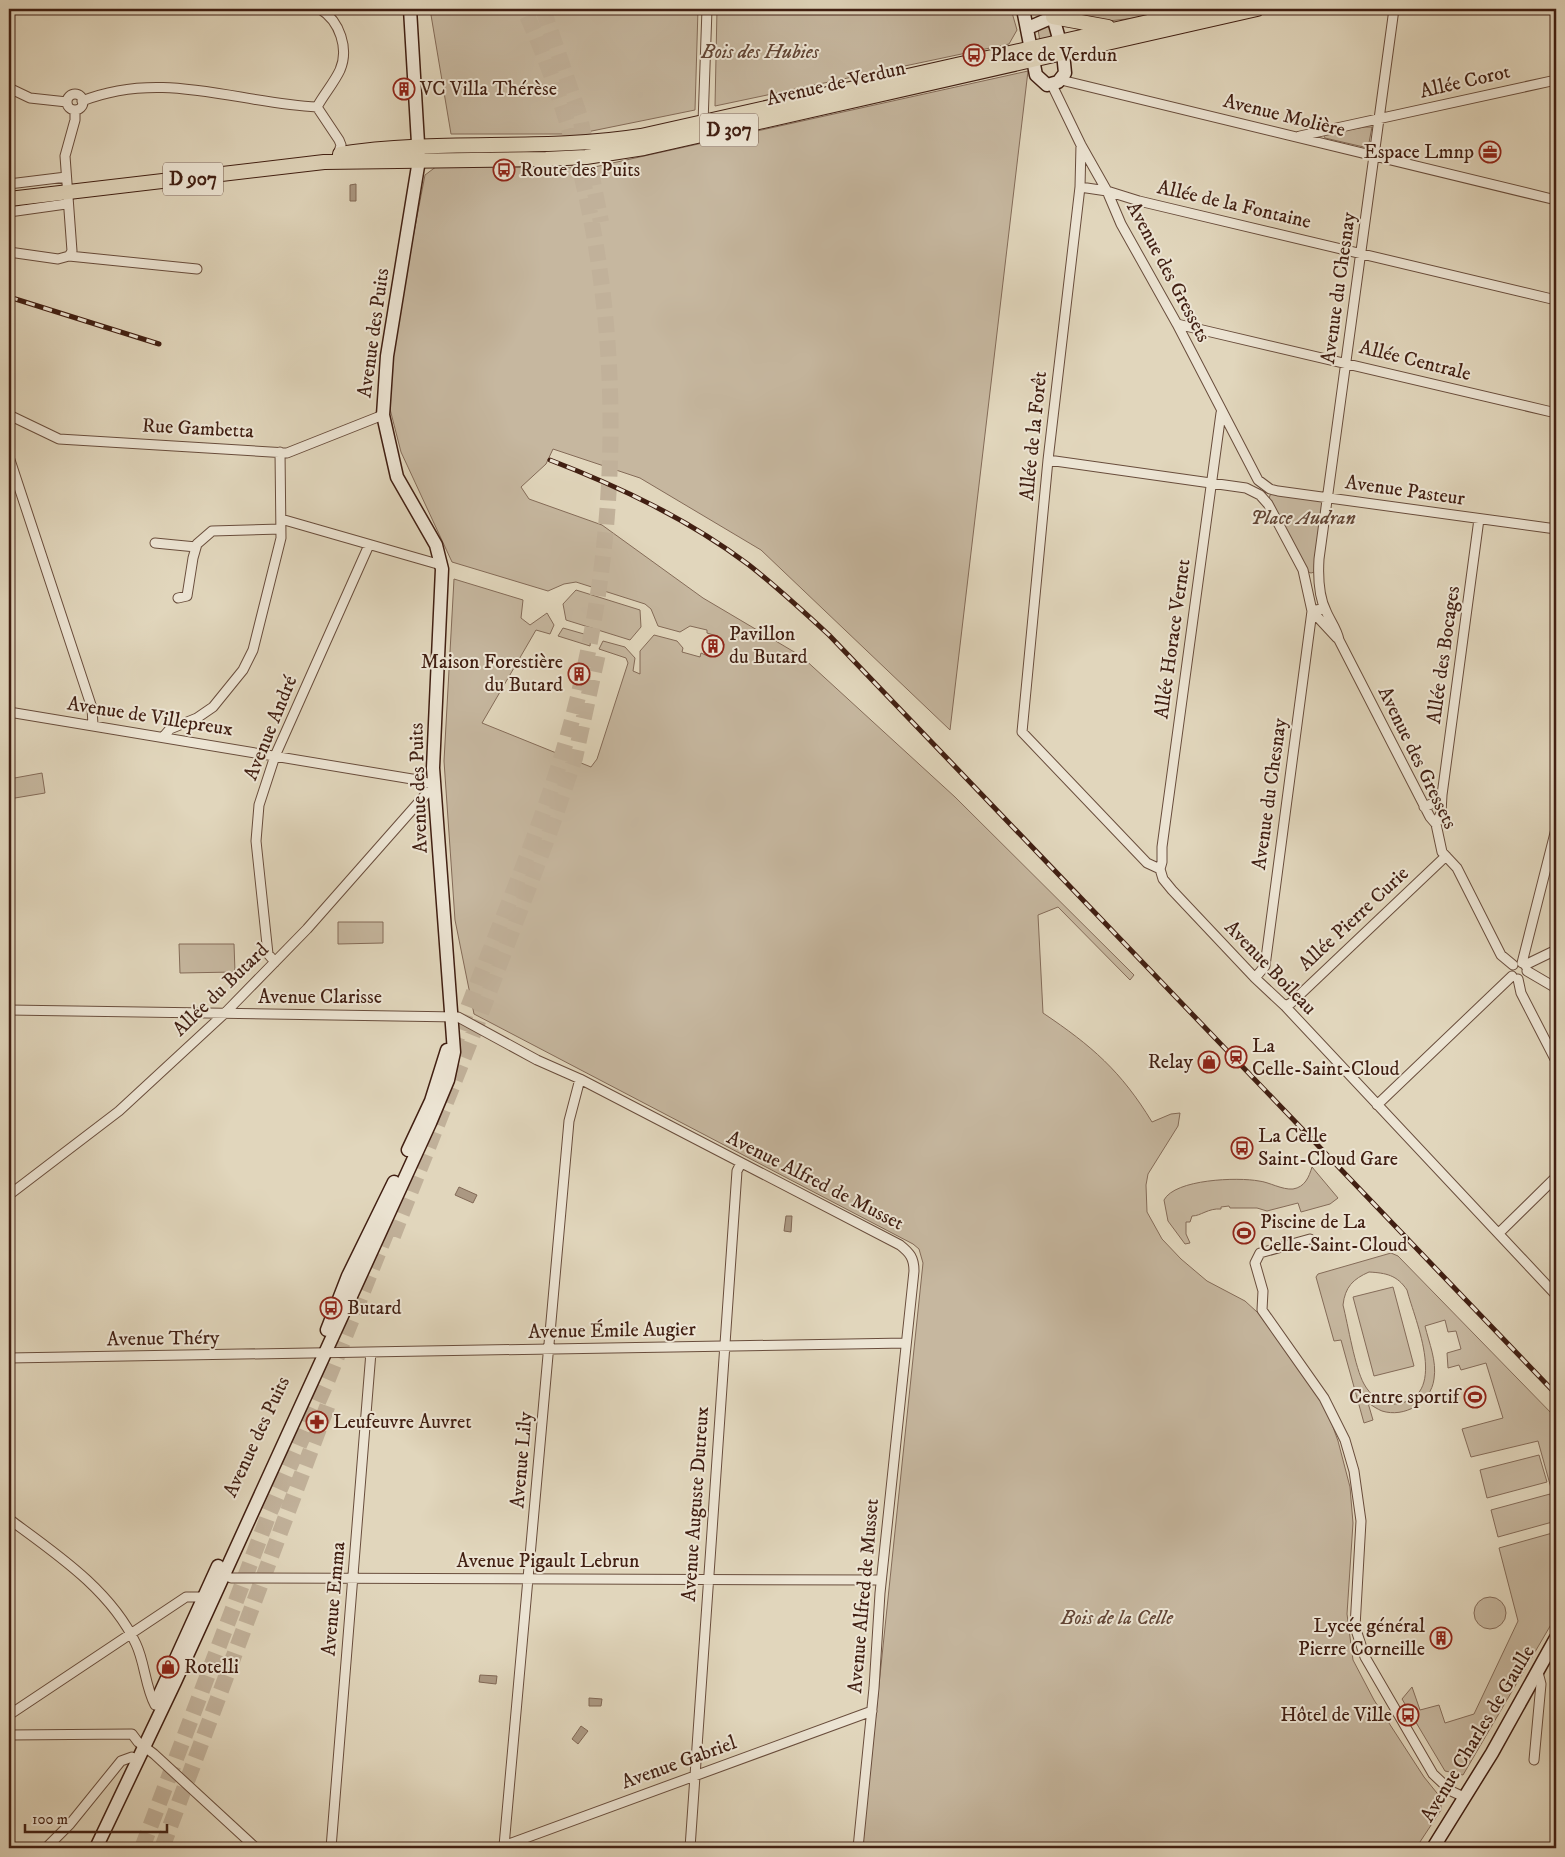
<svg xmlns="http://www.w3.org/2000/svg" width="1565" height="1857" viewBox="0 0 1565 1857" font-family="'IM FELL DW Pica',serif">
	<rect width="100%" height="100%" fill="#e1d6bc"/>
	<filter id="stains"><feTurbulence type="fractalNoise" baseFrequency=".004" numOctaves="4"/><feColorMatrix values="0 0 0 0 .2 0 0 0 0 .09 0 0 0 0 .02 0 0 0 .5 -.17"/></filter>
	<radialGradient id="worn" r=".72"><stop offset=".6" stop-color="#630" stop-opacity="0"/><stop offset="1" stop-color="#630" stop-opacity=".3"/></radialGradient>
	<!-- green -->
	<path fill="#c6b79f" stroke="#846b58" fill-rule="evenodd" d="M430,9H698L695,110L577,134H451Z
		M717,9H1011L1017,30L1009,44L715,106Z
		M1068,9H1180L1145,17L1090,23Z
		M1050,23L1054,39L1040,42L1038,29Z
		M1028,71L950,730L761,550L640,478L553,449L546,464L521,487L529,499L602,525L703,598L801,656L955,797L1134,975L1130,980L1058,907L1038,915L1043,1013C1092,1046 1121,1071 1152,1122L1171,1114L1180,1113L1178,1126L1148,1174L1146,1185L1147,1212L1162,1239L1181,1259L1207,1281L1245,1301L1268,1322L1323,1399L1338,1441L1350,1487L1353,1523L1347,1614L1353,1660L1374,1700L1424,1777L1441,1798V1810L1416,1848H862L923,1263L919,1249L913,1244L474,1014L455,920L444,761L454,579L523,600L521,618L530,625L547,613L554,625L550,634L536,630L482,723L591,767L597,759L628,663L626,658L599,649L603,641L625,647L635,658L633,671L640,674V651L654,635L677,641L683,648L682,652L700,657L701,653L710,657L712,653L718,655L722,653L724,644L716,639L717,636L707,633V630L690,626L680,632L658,626L651,609L645,604L576,582L564,584L548,591L452,562L401,452L390,409L388,391L392,346L425,175L437,166L590,168Z
		M1365,127H1372L1368,148L1325,138L1323,134Z
		M1278,491L1329,498L1318,571L1311,573L1303,570L1268,504L1270,495Z
		M576,590L640,610L641,627L630,640L566,620L563,604Z
		M563,628L591,636L590,646L558,636Z
		M42,773L45,793L9,799V779Z
		M338,922H383V943L338,944Z
		M179,944H234L235,972L180,973Z
		M1312,1167L1338,1198L1330,1204L1301,1212L1298,1203L1267,1211L1257,1208H1230L1229,1206L1221,1207V1209C1208,1208 1201,1216 1192,1216L1190,1222H1186V1234L1190,1243L1185,1244L1168,1221L1164,1200C1175,1179 1238,1177 1259,1181C1269,1182 1282,1190 1293,1189C1305,1187 1309,1177 1312,1167Z
		M1391,1253L1398,1256L1556,1418V1506L1538,1441L1471,1457L1462,1429L1503,1418L1486,1363L1461,1370L1459,1365L1448,1368L1447,1353L1461,1349L1456,1331L1448,1332L1445,1320L1425,1326C1429,1343 1437,1361 1434,1379C1431,1403 1404,1418 1382,1411C1377,1409 1373,1406 1368,1403L1373,1420L1364,1423L1341,1340L1334,1341L1316,1277L1318,1274ZM1369,1272C1386,1273 1397,1275 1407,1290C1415,1321 1451,1400 1394,1404C1381,1404 1370,1395 1364,1384C1355,1368 1348,1325 1343,1305C1345,1287 1353,1279 1369,1272Z
		M1393,1287L1414,1366L1374,1376L1353,1297Z
		M1539,1455L1547,1482L1487,1498L1480,1470Z
		M1550,1494L1556,1521L1498,1537L1491,1510Z
		M1556,1532V1616L1463,1775L1445,1771L1402,1699L1412,1687L1420,1710L1439,1705L1445,1723L1474,1714L1518,1621L1499,1548Z
		M1474 1613a16 16 0 1 1 32 0a16 16 0 1 1-32 0Z"/>
	<!-- water -->
	<path fill="#ab9882" stroke="#816855" d="M356,184V201H350V185Z
		M459,1187L477,1195L473,1203L455,1195Z
		M786,1216H792L791,1232L784,1231Z
		M480,1675L497,1676L496,1684L479,1682Z
		M589,1698L602,1699L601,1706H589Z
		M581,1726L588,1731L578,1744L572,1739Z"/>
	<g fill="none" stroke-linecap="round" stroke-linejoin="round">
		<!-- highway-tunnel -->
		<path stroke="#c1b19a" stroke-width="16" stroke-dasharray="16 8" stroke-linecap="butt" d="M543,9L580,117L601,222
			M452,1052C487,951 532,855 563,752C634,515 629,236 524,9
			M393,1236L475,1029L549,834L575,758L599,649
			M142,1848L269,1514L328,1379L391,1221
			M162,1848L330,1399"/>
		<!-- street casing -->
		<g stroke="#694d3c" stroke-width="11">
			<path id="street" d="M1394,9L1319,559C1318,576 1318,595 1326,611C1330,621 1337,629 1339,640L1430,817L1436,824L1442,852L1457,868L1501,955L1513,965
				M1061,80L1556,200
				M1052,85L1081,145L1107,191L1121,224L1177,324L1258,480L1270,489L1278,491L1556,529
				M9,88L30,98L67,102
				M67 102a8 8 0 1 1 16 0a8 8 0 1 1-16 0Z
				M82,101C163,69 236,103 317,107
				M317,107C324,94 334,83 340,70C349,49 340,21 320,9
				M317,107L339,140L341,145L338,155
				M703,123L707,9
				M1300,136L1556,80
				M1081,145L1080,187L1048,460L1022,732L1147,863L1160,869L1163,879L1172,890L1255,978L1285,1006L1556,1295
				M9,184L66,177
				M1080,187L1107,191L1139,201L1556,300
				M9,212L66,204
				M9,252L58,259L69,256L72,251L65,156L75,120V110
				M69,256L197,269
				M1177,324L1556,413
				M9,415L59,439L287,453L383,415
				M9,457L92,708L93,725
				M1048,460L1246,488L1260,495L1268,504L1303,570L1312,611L1337,638
				M281,519L441,565
				M155,543L196,547
				M178,598L187,596L193,558L197,544L212,531L281,529
				M9,712L418,780L434,785L307,929L224,1014L119,1111L9,1195
				M164,736L170,729L197,718L213,707L243,670L253,650L281,538L280,452
				M1442,795L1479,519
				M1424,807L1436,802L1442,795L1441,813L1436,824
				M1160,869L1162,862V847L1221,413
				M275,962L268,954L256,841L259,805L275,756L369,545
				M1522,963L1556,829
				M1525,965L1556,950
				M1527,971L1556,988
				M1255,978L1265,966L1312,611L1324,608
				M1518,979L1521,993L1556,1061
				M1285,1006L1291,1003L1446,856
				M9,1010L458,1017L537,1060L580,1079L900,1245C910,1253 914,1258 914,1271L880,1593L874,1688L858,1848
				M1377,1105L1512,976
				M1499,1233L1556,1177
				M1310,1239L1260,1253L1255,1263L1263,1291L1262,1310L1324,1398L1345,1440L1354,1471L1361,1521L1355,1627L1365,1657L1433,1774L1451,1791L1464,1797
				M9,1358L906,1343
				M9,1519C55,1553 111,1590 136,1644C145,1663 145,1686 155,1705
				M220,1573L231,1578L881,1580
				M9,1715L186,1597H203
				M9,1735L132,1734L138,1742L154,1754L256,1848
				M1534,1760L1541,1684L1538,1672
				M504,1846L569,1121L580,1079
				M46,1848L70,1824L121,1761L132,1757
				M331,1848L371,1352
				M498,1848L872,1711
				M690,1848L737,1171L741,1163"/>
		</g>
		<!-- secondary casing -->
		<g stroke="#411f12" stroke-width="15">
			<path id="secondary" d="M1023,9L1036,75L1047,85L1058,82L1065,73L1063,53L1053,17
				M1028,28L1053,17
				M408,1150L431,1101L447,1050
				M327,1330L348,1276L394,1182
				M158,1698L218,1566
				M96,1848L175,1682L430,1123L448,1080L454,1052L433,768L442,569L436,545L397,477L383,415L387,356L419,160L410,9
				M1433,1848L1492,1753L1556,1638"/>
		</g>
		<!-- primary casing -->
		<g stroke="#411f12" stroke-width="16">
			<path id="primary" d="M1053,17L1108,27
				M340,154C439,138 542,152 641,136L1206,9
				M9,199L324,162L546,159L586,157L644,148L1257,9"/>
		</g>
		<!-- street -->
		<use href="#street" stroke="#ece4d3" stroke-width="9"/>
		<!-- secondary -->
		<use href="#secondary" stroke="#ece4d3" stroke-width="12"/>
		<!-- primary -->
		<use href="#primary" stroke="#e1d6bc" stroke-width="14"/>
		<!-- rail casing -->
		<g stroke="#411f12" stroke-width="5">
			<path id="rail" d="M9,297L159,344
				M550,460C620,487 688,519 749,565C777,587 803,611 829,635L1556,1394"/>
		</g>
		<!-- rail -->
		<use href="#rail" stroke="#ece4d3" stroke-width="3" stroke-dasharray="9" stroke-linecap="butt"/>
	</g>
	<!-- icons -->
	<defs>
		<g id="bus-ring" transform="scale(1.125)"><circle r="9.5" fill="#ece4d3" stroke="#8f2418" stroke-width="1.5"/><path d="M-5-6H5V4H4V6H2V4H-2V6H-4V4H-5ZM-3.5-4V0h7V-4ZM-3.5 1.2v1.5H-2V1.2ZM2 1.2v1.5H3.5V1.2Z" fill="#8f2418"/></g>
		<g id="building-ring" transform="scale(1.125)"><circle r="9.5" fill="#ece4d3" stroke="#8f2418" stroke-width="1.5"/><path d="M-4-6H4V6H1V3H-1V6H-4ZM-2.5-4.3h1.7v1.8h-1.7ZM.8-4.3h1.7v1.8H.8ZM-2.5-1h1.7V.8h-1.7ZM.8-1h1.7V.8H.8Z" fill="#8f2418"/></g>
		<g id="office-ring" transform="scale(1.125)"><circle r="9.5" fill="#ece4d3" stroke="#8f2418" stroke-width="1.5"/><path d="M-6-3h4V-5.5h4V-3h4V5H-6ZM-1-4.5V-3h2v-1.5ZM-6 0V1H6V0Z" fill="#8f2418"/></g>
		<g id="station-ring" transform="scale(1.125)"><circle r="9.5" fill="#ece4d3" stroke="#8f2418" stroke-width="1.5"/><path d="M-3-6H3Q5-6 5-4V2Q5 4 3 4L4.5 6H3L1.5 4h-3L-3 6H-4.5L-3 4Q-5 4-5 2V-4Q-5-6-3-6ZM-3.5-4v3h7v-3ZM-3.5 1v1.5H-2V1ZM2 1v1.5H3.5V1Z" fill="#8f2418"/></g>
		<g id="shop-ring" transform="scale(1.125)"><circle r="9.5" fill="#ece4d3" stroke="#8f2418" stroke-width="1.5"/><path d="M-5-2.5h2.3a2.7 3.5 0 0 1 5.4 0H5L5.5 6h-11ZM-1.5-2.5h3a1.5 2.3 0 0 0-3 0Z" fill="#8f2418"/></g>
		<g id="stadium-ring" transform="scale(1.125)"><circle r="9.5" fill="#ece4d3" stroke="#8f2418" stroke-width="1.5"/><path d="M0-5a6.5 5 0 1 0 0 10a6.5 5 0 1 0 0-10ZM-3.5-1.8h7v3.6h-7Z" fill="#8f2418"/></g>
		<g id="pharmacy-ring" transform="scale(1.125)"><circle r="9.5" fill="#ece4d3" stroke="#8f2418" stroke-width="1.5"/><path d="M-2-6h4v4h4v4h-4v4h-4v-4h-4v-4h4Z" fill="#8f2418"/></g>
	</defs>
	<g fill-rule="evenodd">
		<use href="#bus-ring" x="974" y="55"/>
		<use href="#building-ring" x="404" y="89"/>
		<use href="#office-ring" x="1490" y="152"/>
		<use href="#bus-ring" x="504" y="170"/>
		<use href="#building-ring" x="713" y="646"/>
		<use href="#building-ring" x="579" y="674"/>
		<use href="#station-ring" x="1236" y="1057"/>
		<use href="#shop-ring" x="1209" y="1062"/>
		<use href="#bus-ring" x="1242" y="1148"/>
		<use href="#stadium-ring" x="1244" y="1233"/>
		<use href="#bus-ring" x="331" y="1308"/>
		<use href="#stadium-ring" x="1475" y="1397"/>
		<use href="#pharmacy-ring" x="317" y="1422"/>
		<use href="#building-ring" x="1441" y="1638"/>
		<use href="#shop-ring" x="168" y="1667"/>
		<use href="#bus-ring" x="1408" y="1715"/>
	</g>
	<g text-anchor="middle" dominant-baseline="central" stroke-width="4" stroke-linejoin="round" paint-order="stroke">
		<!-- shield labels -->
		<g fill="#ece4d3" stroke="#745a4c" stroke-width="1">
			<rect x="700" y="113.5" width="58" height="33" rx="4"/>
			<rect x="163" y="162.5" width="60" height="33" rx="4"/>
		</g>
		<g font-size="19" font-weight="bold" fill="#411f12">
			<text x="729" y="130">D 307</text>
			<text x="193" y="179">D 907</text>
		</g>
		<!-- park labels -->
		<g font-size="20" font-style="italic" fill="#624535" stroke="#ece4d3">
			<text x="760" y="52">Bois des Hubies</text>
			<text x="1303" y="518">Place Audran</text>
			<text x="1117" y="1618">Bois de la Celle</text>
		</g>
		<!-- poi labels -->
		<g font-size="20" fill="#411f12" stroke="#ece4d3" text-anchor="start">
			<text x="990" y="55">Place de Verdun</text>
			<text x="420" y="89">VC Villa Thérèse</text>
			<text x="1474" y="152" text-anchor="end">Espace Lmnp</text>
			<text x="520" y="170">Route des Puits</text>
			<text x="729" y="634">Pavillon<tspan x="729" dy="23">du Butard</tspan></text>
			<text x="563" y="662" text-anchor="end">Maison Forestière<tspan x="563" dy="23">du Butard</tspan></text>
			<text x="1252" y="1046">La<tspan x="1252" dy="23">Celle-Saint-Cloud</tspan></text>
			<text x="1193" y="1062" text-anchor="end">Relay</text>
			<text x="1258" y="1136">La Celle<tspan x="1258" dy="23">Saint-Cloud Gare</tspan></text>
			<text x="1260" y="1222">Piscine de La<tspan x="1260" dy="23">Celle-Saint-Cloud</tspan></text>
			<text x="347" y="1308">Butard</text>
			<text x="1459" y="1397" text-anchor="end">Centre sportif</text>
			<text x="333" y="1422">Leufeuvre Auvret</text>
			<text x="1425" y="1626" text-anchor="end">Lycée général<tspan x="1425" dy="23">Pierre Corneille</tspan></text>
			<text x="184" y="1667">Rotelli</text>
			<text x="1392" y="1715" text-anchor="end">Hôtel de Ville</text>
		</g>
		<!-- street labels -->
		<g font-size="20" fill="#411f12" stroke="#ece4d3">
			<text transform="translate(1465 82) rotate(-13)">Allée Corot</text>
			<text transform="translate(836 84) rotate(-13)">Avenue de Verdun</text>
			<text transform="translate(1284 116) rotate(14)">Avenue Molière</text>
			<text transform="translate(1234 205) rotate(13)">Allée de la Fontaine</text>
			<text transform="translate(1168 272) rotate(62)">Avenue des Gressets</text>
			<text transform="translate(1339 288) rotate(-82)">Avenue du Chesnay</text>
			<text transform="translate(374 333) rotate(-82)">Avenue des Puits</text>
			<text transform="translate(1415 361) rotate(14)">Allée Centrale</text>
			<text transform="translate(198 429) rotate(3)">Rue Gambetta</text>
			<text transform="translate(1034 436) rotate(-84)">Allée de la Forêt</text>
			<text transform="translate(1405 491) rotate(8)">Avenue Pasteur</text>
			<text transform="translate(1173 639) rotate(-82)">Allée Horace Vernet</text>
			<text transform="translate(1444 655) rotate(-82)">Allée des Bocages</text>
			<text transform="translate(150 717) rotate(9)">Avenue de Villepreux</text>
			<text transform="translate(271 728) rotate(-68)">Avenue André</text>
			<text transform="translate(1417 758) rotate(64)">Avenue des Gressets</text>
			<text transform="translate(419 788) rotate(-92)">Avenue des Puits</text>
			<text transform="translate(1270 794) rotate(-82)">Avenue du Chesnay</text>
			<text transform="translate(1354 919) rotate(-43)">Allée Pierre Curie</text>
			<text transform="translate(1270 968) rotate(46)">Avenue Boileau</text>
			<text transform="translate(221 990) rotate(-44)">Allée du Butard</text>
			<text x="320" y="997">Avenue Clarisse</text>
			<text transform="translate(815 1181) rotate(27)">Avenue Alfred de Musset</text>
			<text transform="translate(612 1331) rotate(-1)">Avenue Émile Augier</text>
			<text transform="translate(163 1339) rotate(-1)">Avenue Théry</text>
			<text transform="translate(257 1437) rotate(-65)">Avenue des Puits</text>
			<text transform="translate(522 1460) rotate(-85)">Avenue Lily</text>
			<text transform="translate(696 1504) rotate(-86)">Avenue Auguste Dutreux</text>
			<text x="548" y="1561">Avenue Pigault Lebrun</text>
			<text transform="translate(864 1596) rotate(-85)">Avenue Alfred de Musset</text>
			<text transform="translate(334 1599) rotate(-85)">Avenue Emma</text>
			<text transform="translate(1478 1734) rotate(-59)">Avenue Charles de Gaulle</text>
			<text transform="translate(679 1763) rotate(-20)">Avenue Gabriel</text>
		</g>
	</g>
	<!-- margin -->
	<rect width="1565" height="1857" fill="none" stroke="#e1d6bc" stroke-width="30"/>
	<rect x="10" y="10" width="1545" height="1837" fill="none" stroke="#411f12" stroke-width="2.5"/>
	<rect x="15" y="15" width="1535" height="1827" fill="none" stroke="#411f12"/>
	<!-- scale -->
	<path d="M25 1824v8h142v-8" fill="none" stroke="#411f12" stroke-width="2.5"/>
	<text x="32" y="1824" font-size="15" fill="#411f12" stroke="#ece4d3" stroke-width="4" paint-order="stroke">100 m</text>
	<rect width="100%" height="100%" filter="url(#stains)"/>
	<rect width="100%" height="100%" fill="url(#worn)"/>
</svg>
